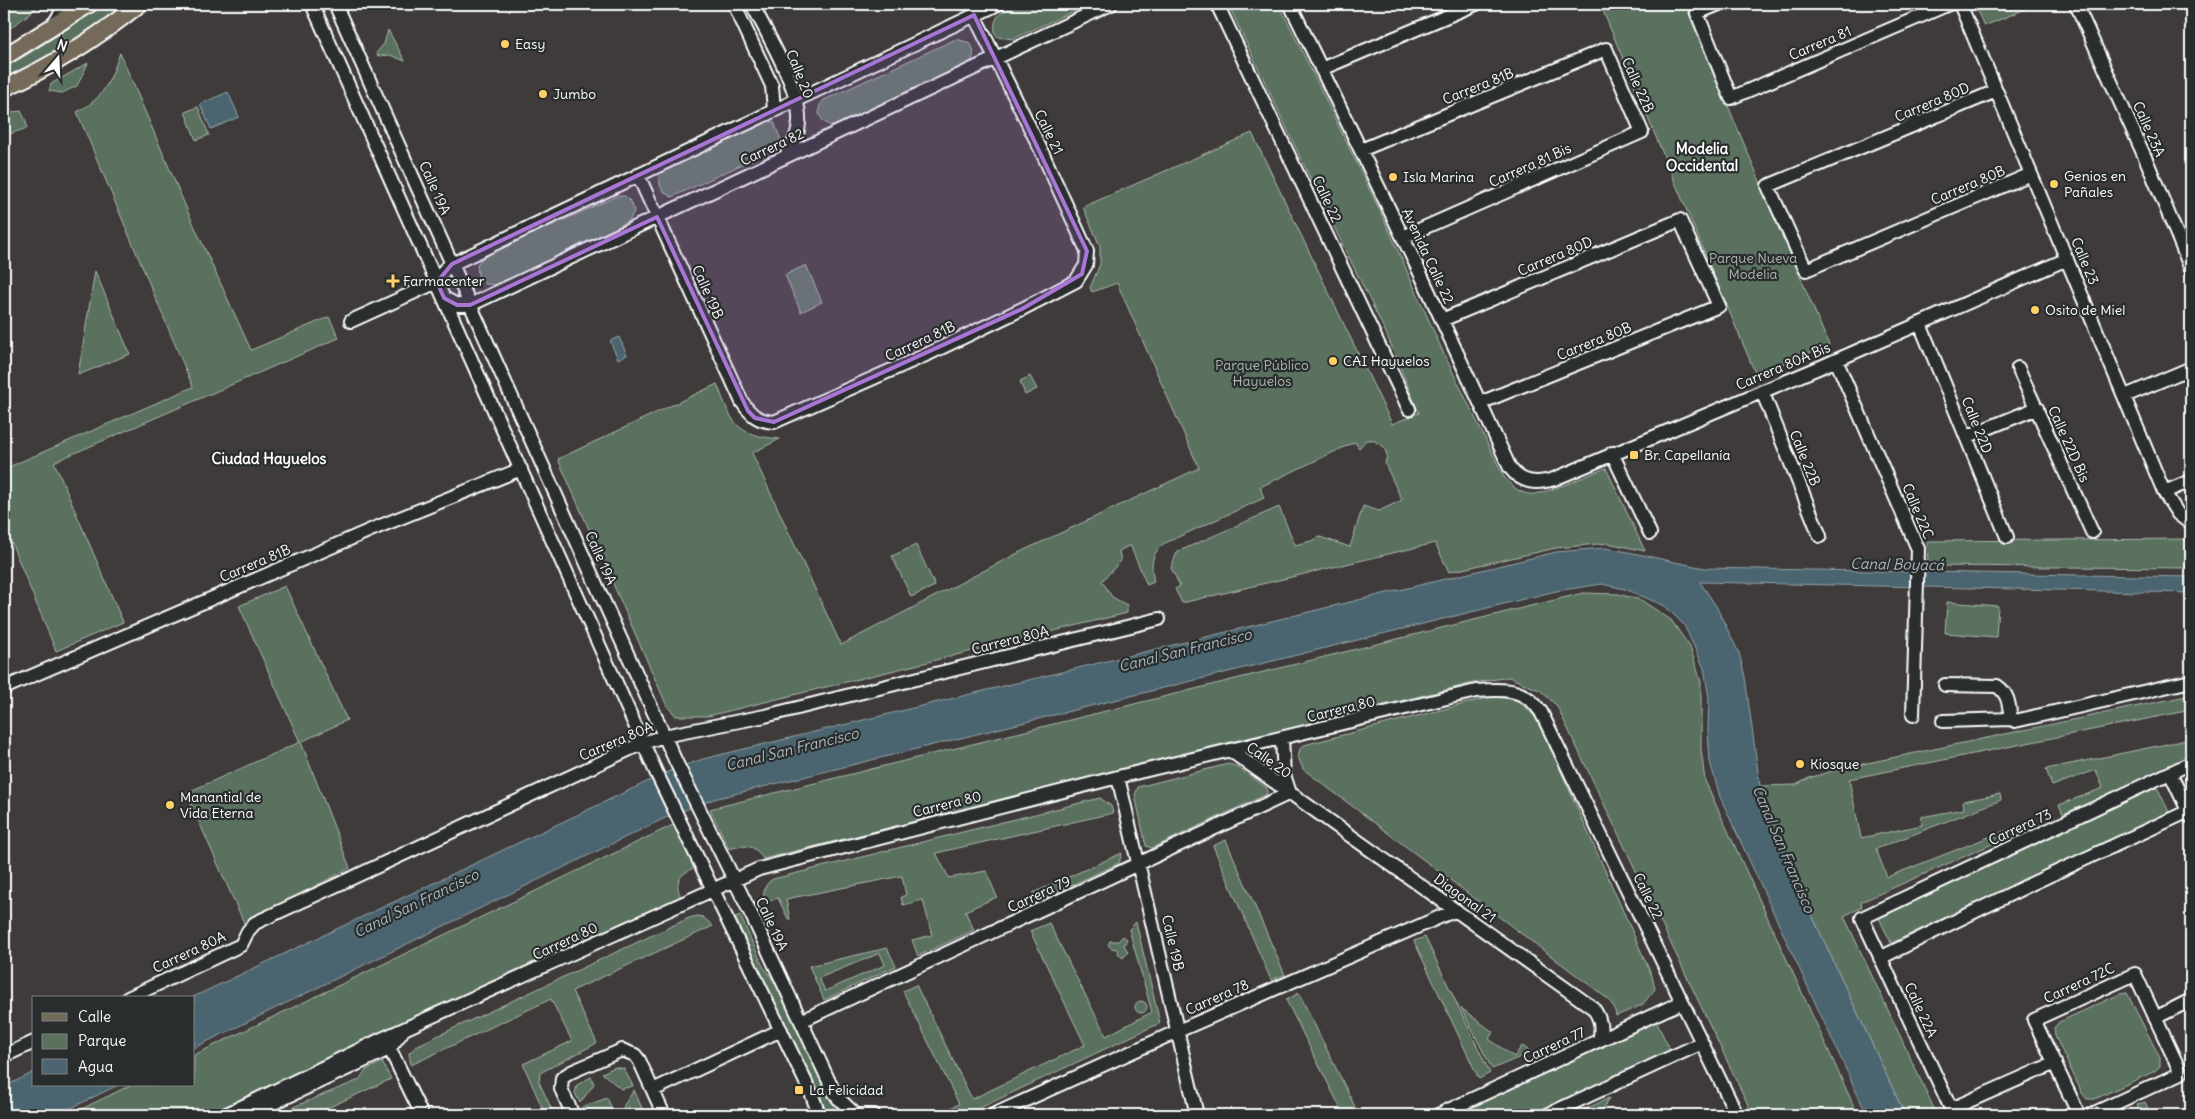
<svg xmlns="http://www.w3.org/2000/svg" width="2195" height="1119" viewBox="0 0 2195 1119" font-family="Delius,sans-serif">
	<rect width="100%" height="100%" fill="#3f3b3b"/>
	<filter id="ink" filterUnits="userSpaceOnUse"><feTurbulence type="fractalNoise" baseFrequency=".02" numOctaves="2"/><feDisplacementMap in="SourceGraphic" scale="10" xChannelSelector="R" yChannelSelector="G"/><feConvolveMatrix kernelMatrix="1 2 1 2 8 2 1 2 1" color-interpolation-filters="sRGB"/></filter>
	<g filter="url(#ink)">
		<!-- green -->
		<path fill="#5a715e" stroke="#acb8ae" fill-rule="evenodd" d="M8,4H42L4,33V6Z
			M106,4H124C87,34 47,60 4,80V67L25,56Z
			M1018,4H1089L1013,39L998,37L995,33C992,15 1003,11 1018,4Z
			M1228,4H1279L1383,217L1443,352L1504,477C1511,485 1517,492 1529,494C1543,496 1590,474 1606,468L1645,551L1608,543L1556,548L1449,572L1435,543L1182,603L1175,589L1180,586L1171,568L1177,552L1279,507L1295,545L1311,541L1320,537L1350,547L1363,506L1379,511L1402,500L1385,464L1387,455L1384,447L1373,440H1366L1359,448L1355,442L1260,487L1264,498L1163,544C1150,556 1151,566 1154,582L1147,585L1130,545L1119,551L1121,561L1102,581L1112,597L1127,605V613L708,716H676L667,706L558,459L717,384C733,424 734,435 780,439L752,453L841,645L1018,553L1199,468L1117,283L1092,292L1090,288L1100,264V246L1083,207L1252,133L1392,424L1419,413L1386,333L1312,182Z
			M1600,4H1685L1829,345L1756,375Z
			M1974,4H2038L1984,26Z
			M388,30L405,61L390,55L378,56L376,53L384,44Z
			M956,39L970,43C976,52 974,59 967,67L837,127C823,126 812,112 824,100Z
			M120,53L188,212L251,350L329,317L339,338L54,462L123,622L56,651L4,525V469L193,387L77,112C105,98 110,80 120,53Z
			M88,63L77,86L62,93L49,91L51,84Z
			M198,107L209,135L196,140L185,112Z
			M21,111L26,121L27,128L4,136V113Z
			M765,121L774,122L781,140L777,148L672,197C661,192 657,184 661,172Z
			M617,196H625L632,203L634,212L629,221L497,285L485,284L478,276L477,264L484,256Z
			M806,265L822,302L801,312L785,275Z
			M95,271L130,354L78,375Z
			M1030,376L1037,389L1025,395L1020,381Z
			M2191,539V568L1928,566L1927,541Z
			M916,545L935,586L911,597L892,556Z
			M285,586L347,720L301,742L350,868L244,923L186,793L300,742L239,606Z
			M1583,593L1618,594L1641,600L1671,620L1690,647L1701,682V749L1705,781L1858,1115H1753L1557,706L1541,691L1509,677L1473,683L763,859C754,843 744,845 729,849L710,809Z
			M1947,602L1998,606L1996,637L1945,633Z
			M2191,695V710L1849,779L1861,838L1922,825L1921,817L1964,809L1963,801L2000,794L2001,800L1876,849L1887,877L2012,828L2015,834L1861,902L1862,907L1844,916L1937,1115H1905L1768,821L1760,786L1796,785L1809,778L1839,769Z
			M1491,697C1517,698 1523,703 1539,722L1652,976L1655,989L1642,1005L1616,1016L1614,1007L1608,999L1303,769L1298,757L1300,749L1304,745Z
			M2191,739V757L2063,814L2059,805L2103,788L2096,770L2052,786L2046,769Z
			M1228,764L1236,766L1267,788V794L1152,848L1146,846L1135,795L1138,787Z
			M2157,787L2169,812L1891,943L1879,918Z
			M1100,798L1111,806L1113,813L936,853L949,878L986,871L997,897L965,911L974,930L918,956L912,940L932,935L923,900L903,905L901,897L906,895L902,876L786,899L790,919H788L778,898L764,902C763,892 764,884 773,879Z
			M675,824L695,867C681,874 673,881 681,897L206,1115H69L131,1085H194V1055Z
			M1226,840L1285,975L1271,980L1213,846Z
			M1122,853L1119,863L1037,901L1033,893Z
			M740,915L763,966L783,993L834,1103L840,1110L825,1115L824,1108L735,917Z
			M697,916L703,917L713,926L572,991L597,1043L540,1073L539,1082L552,1110V1115H544L545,1114L523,1064L572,1041L551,999L411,1065L409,1053L418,1045L689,918Z
			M1136,922L1160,1023L965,1115H935L959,1104L903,991L916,985L972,1099L1085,1045L1030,931L1049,923L1106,1036L1152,1012L1129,929Z
			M1123,936L1127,939L1124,945L1128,952L1123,958L1119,955L1117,949L1111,948L1108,945L1110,941H1118Z
			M1425,937L1490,1073L1479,1079L1414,941Z
			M887,948L896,966L824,1000L809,966ZM880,953L885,965L825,991L819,978Z
			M1299,993L1359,1115H1344L1286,1000Z
			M2127,993L2160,1058V1066L2155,1071L2095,1099H2087L2082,1093L2055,1036L2054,1028L2059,1022L2120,994Z
			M1135 1007a6 6 0 1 1 12 0a6 6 0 1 1-12 0Z
			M1461,1008L1493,1032L1489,1039L1514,1057L1522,1046L1532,1052L1492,1069Z
			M1656,1021L1671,1052L1533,1115H1452Z
			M382,1062L391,1079L312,1115H274L359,1080L366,1070Z
			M615,1067L624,1069L633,1086L621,1089L602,1073Z
			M591,1077L594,1084L580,1103L575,1093L577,1085Z
			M634,1090L645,1115H623L624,1105Z
			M607,1098L615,1115H585L582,1107Z
			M1609,1098L1600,1115H1573Z
			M2145,1102L2151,1115H2142L2137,1105Z"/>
		<!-- water -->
		<path fill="#4c6570" stroke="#94a3a9" d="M228,92L239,117L211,129L200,104Z
			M619,337L627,355L618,359L610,341Z
			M1605,548C1639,553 1671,562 1705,568L2191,577V593L1700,582L1716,606L1739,653L1745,677L1760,786L1768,821L1905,1115H1867L1720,797L1710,762L1708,730L1709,698L1704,668L1684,625L1665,606L1625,589L1602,584L1556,591L714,799L667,817L194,1048V998H191L674,769L703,759L1556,552Z
			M34,1072V1085H118L57,1115H4V1087Z"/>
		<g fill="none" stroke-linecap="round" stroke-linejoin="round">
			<!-- minor casing -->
			<g stroke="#fff" stroke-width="16">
				<path id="minor" d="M312,4L656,772L812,1095L819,1115
					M335,4L676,762L753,918L833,1090L838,1098L855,1114
					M734,4L772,86L774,110
					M752,4C766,32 801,91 799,121C799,134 793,145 786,156
					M1217,4L1409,409
					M1290,4L1422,277L1510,468C1522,484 1537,484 1554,479L1823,366L2067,259
					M1719,4L1697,13L1731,98L1949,4
					M1960,4L2164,492L2178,514L2191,524
					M2076,4L2148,164L2191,269
					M2189,4L2191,10
					M53,25L67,4
					M1321,69L1476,4
					M1996,91L1768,186L1806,270L2031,174
					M1361,150L1606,49L1642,132L1403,237
					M638,175L742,402C751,415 758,421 774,422L928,354L1022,309L1076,281L1086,265L1087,251L1041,150L974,15
					M444,298L457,305H470L1111,4
					M1442,320L1680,220L1719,306L1480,403
					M351,321L437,282L445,269L452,264L998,4
					M1920,324L2007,537
					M1836,360L1918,549L1913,715
					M2018,368L2092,532
					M1762,391L1820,536
					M2125,396L2191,368
					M1966,437L2037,408
					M1612,453L1650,533
					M2164,492L2191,481
					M1945,685L1997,686C2009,694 2009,706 2011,719L2015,721L2191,681
					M4,688L373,529L521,469
					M1943,721L2011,719
					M1282,739L1284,775L1290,793
					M1231,751L1593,1008C1601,1019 1602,1028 1599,1041
					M2170,773L2191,817
					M1118,777L1197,1115
					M1880,958L2031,884L2191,810
					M128,998L241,945L248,931L255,923L643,743L664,736L765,716L1159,619
					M2155,1018L2191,1000
					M801,1021L1290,793
					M386,1041L422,1115
					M4,1056L34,1042
					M653,1090L781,1030
					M1951,1109L2055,1063
					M225,1115L384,1038L759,869L1118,777L1476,691C1503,689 1524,687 1541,712L1737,1115
					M248,1115L389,1049L402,1032
					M573,1115L561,1089L562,1078L571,1072L622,1050L635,1055L639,1060L664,1115
					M850,1115H874
					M993,1115L1178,1031L1456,910
					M1438,1115L1682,1002
					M1547,1115L1702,1043
					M1954,1115L1862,918L2191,763
					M2079,1115L2034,1020L2135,974L2181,1073L2090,1115"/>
			</g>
			<!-- major casing -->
			<g stroke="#fff" stroke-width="20">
				<path id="major" d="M4,57L89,4
					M4,88C53,66 97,38 139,4"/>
			</g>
			<!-- minor -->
			<use href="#minor" stroke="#2a2d2e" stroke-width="12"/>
			<!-- major -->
			<use href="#major" stroke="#746a5a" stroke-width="16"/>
		</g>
	</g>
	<!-- marked area -->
	<path fill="#a976d5" fill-opacity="0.2" stroke="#a976d5" stroke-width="4" stroke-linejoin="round" d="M974,15L1087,251L1082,274L1022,309L774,422L755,418L748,411L657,217L470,305H457L444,298L437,282L452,264Z"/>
	<!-- markers -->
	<g fill="#ffd166" stroke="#2a2d2e" stroke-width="2">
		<circle cx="505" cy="44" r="5"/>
		<circle cx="543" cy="94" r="5"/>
		<circle cx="1393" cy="177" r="5"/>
		<circle cx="2054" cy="184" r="5"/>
		<path d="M390.5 273.5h5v5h5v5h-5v5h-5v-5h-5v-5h5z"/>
		<circle cx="2035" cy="310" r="5"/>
		<circle cx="1333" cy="361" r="5"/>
		<rect x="1629" y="450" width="10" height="10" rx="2.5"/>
		<circle cx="1800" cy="764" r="5"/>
		<circle cx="170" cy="805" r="5"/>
		<rect x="794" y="1085" width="10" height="10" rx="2.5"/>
	</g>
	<g text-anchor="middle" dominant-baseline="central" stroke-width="4.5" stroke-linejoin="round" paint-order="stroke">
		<!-- street labels -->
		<g font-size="14" fill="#fff" stroke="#2a2d2e">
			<text transform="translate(1820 43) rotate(-23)">Carrera 81</text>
			<text transform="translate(800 74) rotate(68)">Calle 20</text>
			<text transform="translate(1638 85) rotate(66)">Calle 22B</text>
			<text transform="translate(1478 86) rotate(-22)">Carrera 81B</text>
			<text transform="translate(1932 102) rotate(-23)">Carrera 80D</text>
			<text transform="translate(2149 129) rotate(66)">Calle 23A</text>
			<text transform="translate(1049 132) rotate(64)">Calle 21</text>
			<text transform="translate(772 147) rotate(-25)">Carrera 82</text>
			<text transform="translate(1530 165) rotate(-24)">Carrera 81 Bis</text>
			<text transform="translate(1968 185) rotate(-23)">Carrera 80B</text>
			<text transform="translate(435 188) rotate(66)">Calle 19A</text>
			<text transform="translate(1327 199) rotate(65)">Calle 22</text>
			<text transform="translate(1428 256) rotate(65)">Avenida Calle 22</text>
			<text transform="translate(1555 256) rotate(-23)">Carrera 80D</text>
			<text transform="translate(2085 261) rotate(67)">Calle 23</text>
			<text transform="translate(708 292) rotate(66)">Calle 19B</text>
			<text transform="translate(920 341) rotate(-25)">Carrera 81B</text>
			<text transform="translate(1594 341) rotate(-22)">Carrera 80B</text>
			<text transform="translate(1783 366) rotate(-23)">Carrera 80A Bis</text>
			<text transform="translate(1977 425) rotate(68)">Calle 22D</text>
			<text transform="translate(2069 444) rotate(66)">Calle 22D Bis</text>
			<text transform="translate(1805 458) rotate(68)">Calle 22B</text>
			<text transform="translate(1918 511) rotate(67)">Calle 22C</text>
			<text transform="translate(601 558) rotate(66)">Calle 19A</text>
			<text transform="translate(255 563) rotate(-23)">Carrera 81B</text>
			<text transform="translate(1010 640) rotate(-14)">Carrera 80A</text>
			<text transform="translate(1341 709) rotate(-14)">Carrera 80</text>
			<text transform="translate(616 741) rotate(-23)">Carrera 80A</text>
			<text transform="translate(1269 760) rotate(35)">Calle 20</text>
			<text transform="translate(947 804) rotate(-14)">Carrera 80</text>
			<text transform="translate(2020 827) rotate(-25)">Carrera 73</text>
			<text transform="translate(1039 894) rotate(-25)">Carrera 79</text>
			<text transform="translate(1648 896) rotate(64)">Calle 22</text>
			<text transform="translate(1465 898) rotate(36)">Diagonal 21</text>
			<text transform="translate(772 924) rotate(65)">Calle 19A</text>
			<text transform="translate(565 941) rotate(-25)">Carrera 80</text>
			<text transform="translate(1173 943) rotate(77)">Calle 19B</text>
			<text transform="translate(189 952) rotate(-25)">Carrera 80A</text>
			<text transform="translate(2079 983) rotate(-25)">Carrera 72C</text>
			<text transform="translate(1217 997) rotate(-24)">Carrera 78</text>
			<text transform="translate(1921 1010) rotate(65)">Calle 22A</text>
			<text transform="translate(1554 1045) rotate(-25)">Carrera 77</text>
		</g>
		<!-- poi labels -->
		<g font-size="14" fill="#fff" stroke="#2a2d2e" text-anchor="start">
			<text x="515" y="44">Easy</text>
			<text x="553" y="94">Jumbo</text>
			<text x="2064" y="176">Genios en<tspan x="2064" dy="16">Pañales</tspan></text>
			<text x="1403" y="177">Isla Marina</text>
			<text x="403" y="281">Farmacenter</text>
			<text x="2045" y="310">Osito de Miel</text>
			<text x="1343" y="361">CAI Hayuelos</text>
			<text x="1644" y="455">Br. Capellanía</text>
			<text x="1810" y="764">Kiosque</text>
			<text x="180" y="797">Manantial de<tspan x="180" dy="16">Vida Eterna</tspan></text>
			<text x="809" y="1090">La Felicidad</text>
		</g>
		<!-- park labels -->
		<g font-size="14" fill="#acb8ae" stroke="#2a2d2e">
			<text x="1753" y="258">Parque Nueva<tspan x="1753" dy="16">Modelia</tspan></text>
			<text x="1262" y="365">Parque Público<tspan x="1262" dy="16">Hayuelos</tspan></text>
		</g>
		<!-- neighbourhood labels -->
		<g font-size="15" font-weight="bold" fill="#fff" stroke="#2a2d2e">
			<text x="1702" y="148">Modelia<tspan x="1702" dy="17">Occidental</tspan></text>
			<text x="269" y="458">Ciudad Hayuelos</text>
		</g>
		<!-- water labels -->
		<g font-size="15" font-style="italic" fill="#aebabf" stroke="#2a2d2e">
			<text transform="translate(1897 564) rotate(1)">Canal Boyacá</text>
			<text transform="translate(1185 650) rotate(-14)">Canal San Francisco</text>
			<text transform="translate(792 749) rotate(-14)">Canal San Francisco</text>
			<text transform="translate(1784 849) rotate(67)">Canal San Francisco</text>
			<text transform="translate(416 903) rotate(-26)">Canal San Francisco</text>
		</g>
	</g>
	<!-- margin -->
	<rect width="2195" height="1119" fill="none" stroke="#2a2d2e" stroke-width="20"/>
	<rect x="10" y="10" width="2175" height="1099" fill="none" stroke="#fff" stroke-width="2" filter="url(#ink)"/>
	<!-- legend -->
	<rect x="32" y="996" width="162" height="90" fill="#2a2d2e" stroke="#7f8182"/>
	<rect x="42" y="1013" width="25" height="8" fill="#746a5a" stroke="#7f8182"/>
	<text x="78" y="1022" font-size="15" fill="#ffffff">Calle</text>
	<rect x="42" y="1034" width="25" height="15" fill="#5a715e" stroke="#7f8182"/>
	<text x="78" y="1046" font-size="15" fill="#ffffff">Parque</text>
	<rect x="42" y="1059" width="25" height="15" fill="#4c6570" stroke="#7f8182"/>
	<text x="78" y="1072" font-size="15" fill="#ffffff">Agua</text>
	<!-- north arrow -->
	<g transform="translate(58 58) rotate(19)" stroke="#2a2d2e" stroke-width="4" paint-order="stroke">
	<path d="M0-4L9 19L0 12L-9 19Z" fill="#ffffff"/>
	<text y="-8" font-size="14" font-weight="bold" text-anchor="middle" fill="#ffffff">N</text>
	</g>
</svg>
